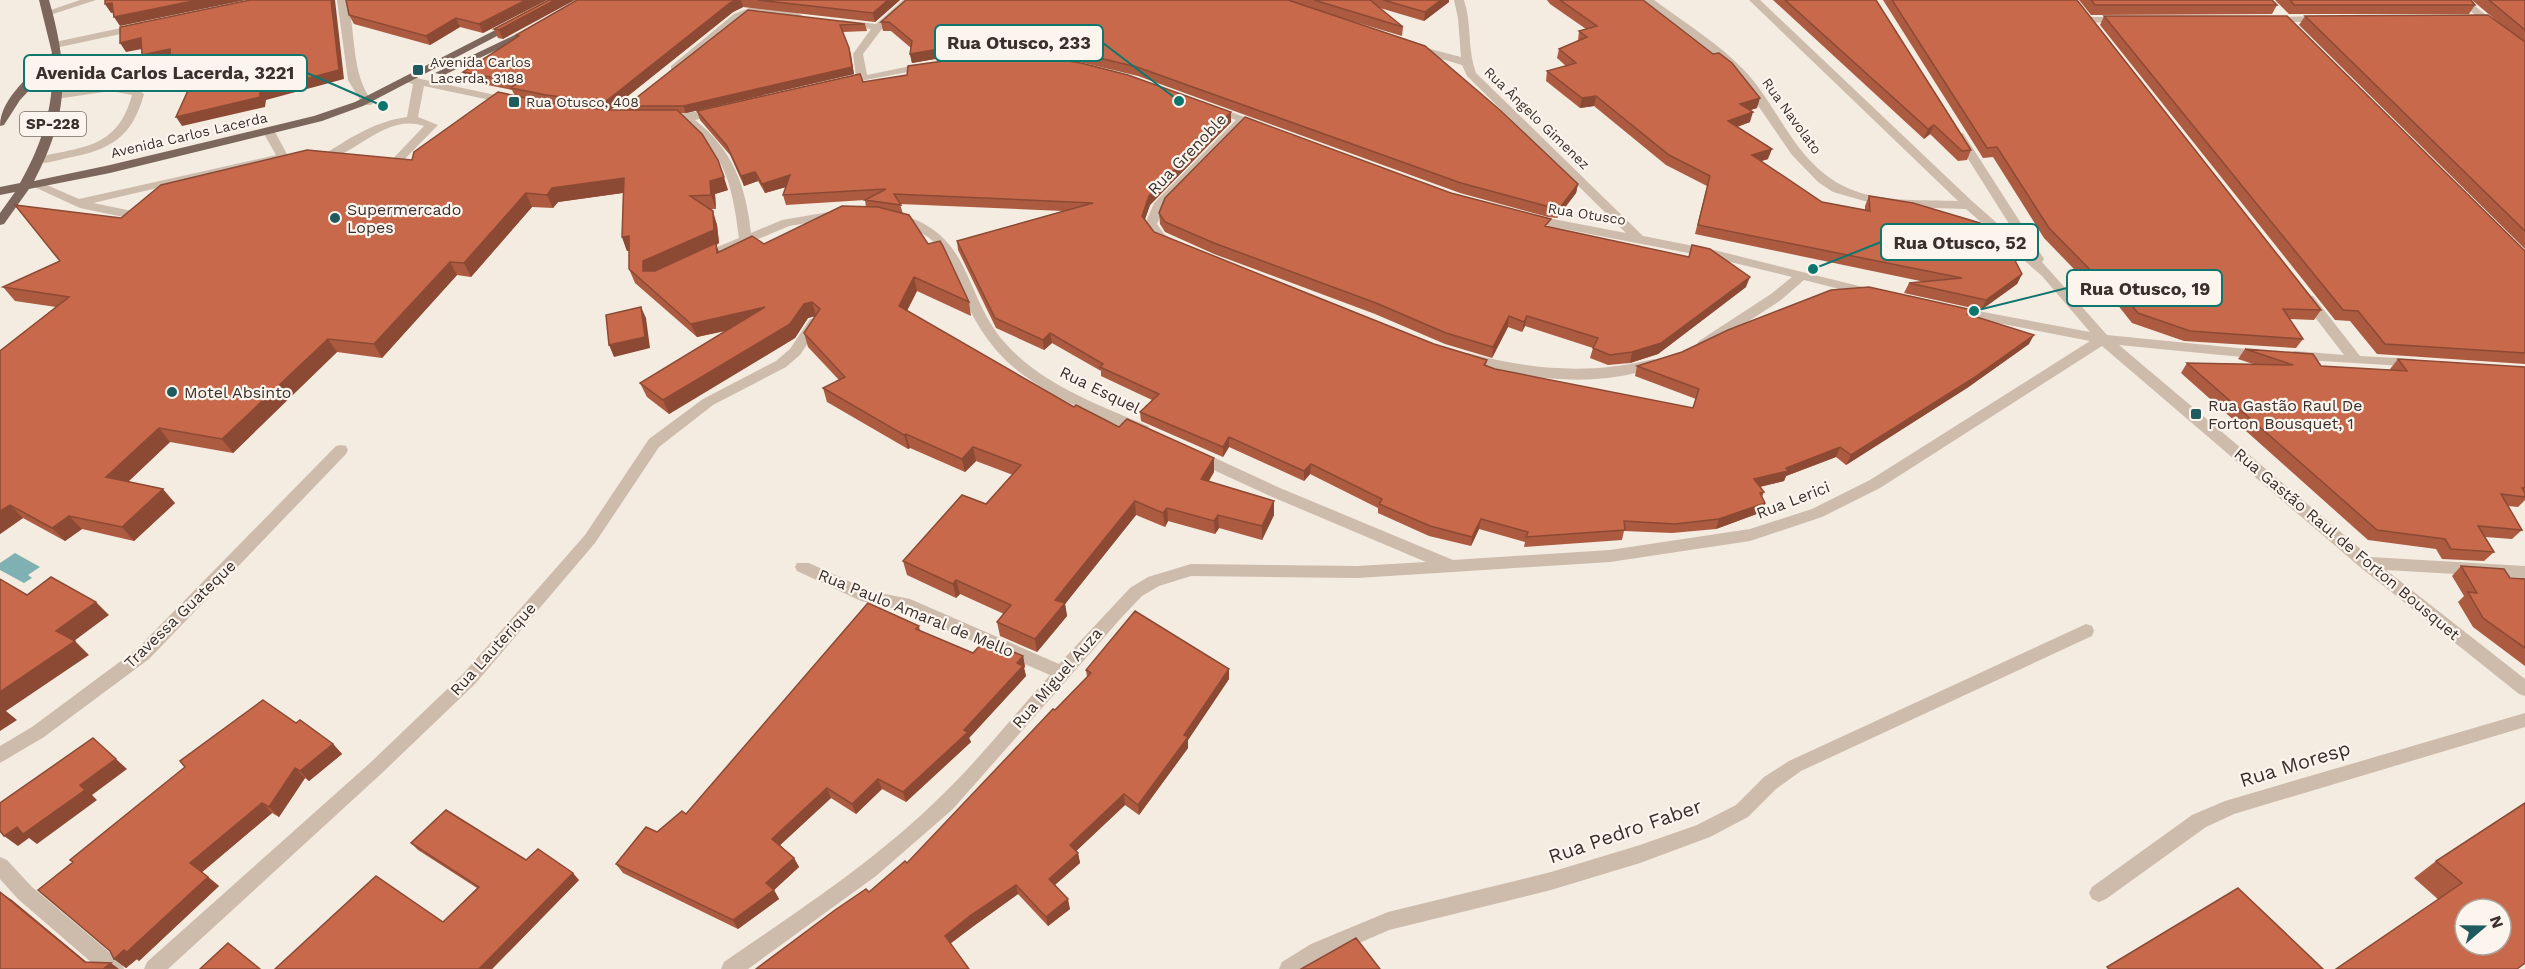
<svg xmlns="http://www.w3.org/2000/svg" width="2525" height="969" viewBox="0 0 2525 969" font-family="'Work Sans',sans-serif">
	<rect width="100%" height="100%" fill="#f4ebe1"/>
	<!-- water -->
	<path fill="#7fb0b2" d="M15,553L40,567L28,575L32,578L24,583L0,570V563Z"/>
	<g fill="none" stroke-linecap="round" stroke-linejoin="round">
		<!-- minor -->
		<path fill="#cdbbac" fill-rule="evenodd" d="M80,0H96L47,16L42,13Z
			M337,0H347C357,35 350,72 373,103L371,105H363L348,80Z
			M903,0H914L882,29L863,54L867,75L925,63L929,64V68L839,85V81L856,77L853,54L871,29L841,24V20L876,24Z
			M1454,0H1464C1472,24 1467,49 1476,73L1643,236L1714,250L1871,289L1876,290L1878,293L1876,296L1871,297L1804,280L1781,300L1709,347H1699L1697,344L1699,341L1771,294L1792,277L1714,258L1528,222L1526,219L1532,215L1626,233L1467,76L1462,65L1411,50L1410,48L1415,45L1461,57L1458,18Z
			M1642,0H1654C1684,22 1718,43 1744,70C1763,90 1776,115 1792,138C1838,205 1884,199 1958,201L1749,0H1760L1973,202L2023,246L1953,135L1955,133H1963L2044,259L2042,262L2107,335L2267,351L2269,354L2262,359L2119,345L2370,557L2525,566V578L2386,570L2525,679V696L2519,694L2360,567L2102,346L1880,488L1822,517L1750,541L1610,562L1453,572L1357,578L1191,576L1159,586L1142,596L1122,617L953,809L876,876L748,969H721L724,962C798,911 875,861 939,798C979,760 1013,716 1050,675L901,610L861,601L797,571L795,567L797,563H809L870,591L910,599L1059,664L1130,588L1148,577L1191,564L1357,566L1426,562L1270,496L1192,460L1190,456L1192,452H1202L1280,488L1453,560L1610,550L1750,529L1812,509L1870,480L2090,341L1946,313L1944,310L1946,307L1951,306L2090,332L2042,276L1966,209L1902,207L1868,202L1833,192L1818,182L1792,155L1737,75L1703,46Z
			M2457,0H2468L2525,48V56Z
			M752,7L798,13L803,16L798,19L753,13L742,18L679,70H671V66L734,14Z
			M2087,17H2120L2125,20L2120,23L2083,22V18Z
			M2270,17L2321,16L2326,19L2321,22H2266V18Z
			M140,24L144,25V29L55,48L50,45L55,42Z
			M128,58L133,61L132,63L56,79L51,76L56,73Z
			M407,76L509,98L515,101L509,104L424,86L418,117L438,125L398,166L394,168L388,164L424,126C384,112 350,161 328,156V152C353,136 377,121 407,117L413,84L403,81V77Z
			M111,84L135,88L144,94C132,138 110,150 67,158C57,160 45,165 35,162V158C82,146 117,150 132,95L111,91L56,99L52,98V94Z
			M1212,105L1269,126L1263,129L1246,124L1164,207L1157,224L1164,234L1178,243L1176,246C1161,249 1152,235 1145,224L1154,203L1236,120L1208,110V106Z
			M717,109L721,110V114L695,120C733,150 746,186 751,233L782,220L841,210L847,214L845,217L789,226L706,261H698V255L739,238C734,199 729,165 701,136C697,132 689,123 683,121C675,119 668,124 661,118C667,114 706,111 717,109Z
			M269,129L275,132L288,156L286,158L93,203L142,213L144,216L138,220L80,208L30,185L32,182H40L79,199L276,155L263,132Z
			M895,213C975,233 961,294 1006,344C1043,385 1099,405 1148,426L1150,430L1148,434H1138C1089,412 1032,391 996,350C985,337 976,323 969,308C959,286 953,260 935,243C923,231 906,226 891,220V214Z
			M2308,295L2313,296L2360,356L2415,359L2422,364L2420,367L2290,359L2288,356L2290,353L2295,351L2344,355L2301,299Z
			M815,318L822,322L800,355L786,367L713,405L659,447L595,543L475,684L382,773L168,969H144L147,962L370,763L463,674L585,535L649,439L703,399L776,361L790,349L810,319Z
			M1468,353C1531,370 1590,375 1654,359L1661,364C1656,370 1644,371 1636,373C1579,387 1519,377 1463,361L1461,358L1463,355Z
			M341,445L346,446L348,450L346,454L149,659L44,737L0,763V746L32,727L137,649L336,446Z
			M2086,624L2092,626L2094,631L2092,636L1801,771L1776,789L1748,817L1710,837L1640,863L1551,890L1389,930L1325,958L1307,969H1279L1282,962L1311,944L1388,912L1551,872L1640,845L1697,825L1736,805L1764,777L1789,761Z
			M2525,713V727L2234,814L2206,827L2106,899L2099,902L2092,899L2089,893L2092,887L2192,815L2225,801Z
			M0,857L7,860L32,887L121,962L124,969H99L18,899L0,879Z"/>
		<!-- major -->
		<path fill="#7d675c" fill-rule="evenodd" d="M39,0H49C69,70 69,115 34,181L110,165L314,116L355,102L509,23L518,25L363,106L322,121L110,173L29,189L4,224L0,225V213L15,192L0,195V187L20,183C41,146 54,108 52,66L20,100L4,125L0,126C0,98 33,73 52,53Z
			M523,31L532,33L444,75L435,73Z"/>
	</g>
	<!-- wall -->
	<path fill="#ac5a40" d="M547,0L483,33L460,27L430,45L354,24L349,15Z
		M549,0L503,39L498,38L494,29Z
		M577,0H900L875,22L743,7L733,12L610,110H627L626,106L748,10L865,24L867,31L843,32L851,54L854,74L686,113H680L728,190L715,194L716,209H710L717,225L719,243L716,245L719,252L764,244L866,207L865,200L786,205L783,195L786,187L765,193L758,181L744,186L730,155L700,120L697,111L863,82L1231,122L1150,205L1145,219L1154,232L1434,344L1487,360L1486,365L1495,369L1693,408L1696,399L1635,376L1637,366L1972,310L1970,315L2029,344L1967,388L1846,465L1836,457L1786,476L1784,481L1760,487L1764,492L1762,497L1765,503L1762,512L1716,529L1672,533L1624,531L1622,540L1524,547L1525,542L1479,529L1471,546L1429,536L1378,513V508L1310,474L1304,481L1229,447L1223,457L1141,421L1140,412L1152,400L1101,376V371L1052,343L1044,350L996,328L958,250L957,241L1063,211L900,204L903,214L928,244L969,302L971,316L917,291L907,311L1074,407L1119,427L1214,458V472L1209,481L1274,515L1262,540L1219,528L1215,534L1168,521L1165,527L1136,515L1065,604L1067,616L1037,652L1000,636L997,622L1004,614L960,594L956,598L907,575L903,561L986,504L1013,475L976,461L965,472L910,448L908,449L827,402L823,388L839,380L808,347L804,333L815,316L808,318L795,338L669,414L647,397L640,383L726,331L697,337L635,283L629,269V250L627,251L622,237L623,193L558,202L553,208L532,207L471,277L457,275L382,358L337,352L233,453L170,442L128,482L175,503L134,541L82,529L65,541L23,518L0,534V351L56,307L15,301L3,287L60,261L121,218L412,160L515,96L512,90L467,81L463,72L517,37L516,35Z
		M906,0H1449V2L1424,21L1380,8L1403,27L1402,36L1325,13L1578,184L1576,193L1557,218L1548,217L1460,193L1138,76L1067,59L1003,52L964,54L912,63L910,54L911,48L891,31H883L881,22Z
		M1547,0H1643L1757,108L1750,110V122L1737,127L1768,159L1761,161L1822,202L1865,210V206L1869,196L2022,274L2017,284L1981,310L1904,293L1909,283L1925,282L1695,234L1707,186L1666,165L1594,106L1580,108L1546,81L1547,71L1566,66L1557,58L1559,49L1578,41L1579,31L1586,29L1550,4Z
		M1773,0H1876L1971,150L1967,160L1958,161L1930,134L1924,139Z
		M1883,0H2077L2321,310L2314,320L2290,319L2303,339L2296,348L2184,341L2132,323L2113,299L2101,297L2044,238L1993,157L1983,158Z
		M2079,0H2272L2277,5L2272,14L2091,15Z
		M2275,0H2471L2475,5L2469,14H2289Z
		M2472,0H2525V249L2299,25L2305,16L2499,23Z
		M2104,16L2525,251V364L2377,354L2350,321L2335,320L2100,25Z
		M1451,193L1549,227L1746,287L1658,354L1630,363L1608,365L1590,358L1593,348L1525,326L1522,332L1508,327L1492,358L1445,344L1375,314L1214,254L1165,232L1160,224L1159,213Z
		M2245,349L2321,366L2390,370V369L2398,359L2525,367V500L2518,507L2508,506L2522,530L2512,539L2485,537L2494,552L2484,561L2442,559L2436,549L2368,540L2181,373L2187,363L2253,364L2238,359Z
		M2461,566L2510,578L2525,579V666L2473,627L2458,602L2464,596L2452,576Z
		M919,626L920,631L973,653L1023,656L1025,667L1024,668L1026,676L969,738L971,742L906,802L882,789L856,814L831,798L780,845L794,858L799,867L774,890L779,899L738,929L623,873L616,864L657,832L686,814Z
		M1229,669V679L1188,740V748L1139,815L1125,805L1076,851L1078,853L1080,863L1055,885L1070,909L1048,926L1018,894L975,925L950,944L869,892L907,863L1087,677L1086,670Z
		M296,723L333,744L342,754L309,781L305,778L279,817L272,813L202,872L219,886L139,961L137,959L126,968L114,959Z
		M2525,803L2517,969L2414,878L2436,861Z
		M411,843L526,860L579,880L492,969H275L443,922L477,888L418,850Z"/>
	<!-- shaded-wall -->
	<path fill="#8c4a34" d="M198,0H246L120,26L114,17Z
		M331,0H335L344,79L266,100L265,107L182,126L176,117L260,91Z
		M526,0H547L483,33L479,24Z
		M555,0H575L503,39L499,30Z
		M736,0H741L743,7L733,12L608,112L605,102L730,3Z
		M888,0H900L875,22L873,13Z
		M1441,0H1449V2L1424,21L1425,12Z
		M112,3L117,12L111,13L105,4Z
		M456,18L460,27L430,45L426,36Z
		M141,38L147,48L126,52L120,43Z
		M962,45L964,54L912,63L910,54Z
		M849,48L854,74L686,113L683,106Z
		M170,49L175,58L148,64L142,55Z
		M204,55L210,64L177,72L171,63Z
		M1596,96L1594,106L1580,108L1582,98Z
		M1760,98L1757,108L1738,114L1740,104Z
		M1231,112V122L1150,205L1143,225L1142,216L1149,196Z
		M1753,112L1750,122L1726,131L1728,121Z
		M1934,125L1930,134L1924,139L1928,129Z
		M1772,149L1768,159L1749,165L1752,155Z
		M755,172L758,181L744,186L741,176Z
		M790,175L793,185L765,193L762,184Z
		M724,177L728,190L715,194L716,209L711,195L710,181Z
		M624,178L629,192L558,202L553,208L547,195L552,188Z
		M1578,184L1576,193L1557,218L1559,209Z
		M526,193L532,207L471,277L464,263Z
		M713,211L717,225L719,243L716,245L721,257L649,285L643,271V261Z
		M629,236L635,250L627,251L622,237Z
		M450,262L457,275L382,358L374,344Z
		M2022,274L2017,284L1981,310L1986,300Z
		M914,277L917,291L902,320L899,306Z
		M1750,277L1746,287L1658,354L1630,363L1632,352Z
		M812,302L816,316L808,318L795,338L669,414L663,400L804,304Z
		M641,307L646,318L650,348L614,357L609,345Z
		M765,307L770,320L697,337L691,324Z
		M1509,316L1508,327L1492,358L1493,347Z
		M1527,316L1525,326L1522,332L1524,322Z
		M1050,333L1052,343L1044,350L1043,340Z
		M2034,335L2029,344L1967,388L1846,465L1851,455Z
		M328,339L337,352L233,453L222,439Z
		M159,428L170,442L118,491L106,477Z
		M906,434L910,448L908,449L904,435Z
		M1229,437V447L1223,457V447Z
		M973,447L976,461L965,472L962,459Z
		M1840,447L1836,457L1786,476L1784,481L1750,489L1754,479Z
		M1214,458V472L1202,492L1201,479Z
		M1311,464L1310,474L1304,481V471Z
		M163,489L175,503L134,541L122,527Z
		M1135,501L1136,515L1065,604L1067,616L1037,652L1035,639L1055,600Z
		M1274,501V515L1262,540V526Z
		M1765,503L1762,512L1716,529L1719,519Z
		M10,505L23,518L0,534V511Z
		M1167,508L1168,521L1165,527L1163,513Z
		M1218,515L1219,528L1215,534L1214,521Z
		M69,516L82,529L65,541L52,528Z
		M1481,519L1479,529L1471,546L1472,537Z
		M956,580L960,594L956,598L953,584Z
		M96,602L109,615L70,644L56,631Z
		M75,641L89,655L6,711L17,720L0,731V692Z
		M1023,656L1025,667L1024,668L1026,676L969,738L971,742L906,802L903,792L964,730Z
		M1229,669V679L1188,740V748L1139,815L1138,805L1184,735Z
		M333,744L342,754L309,781L300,771Z
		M116,759L127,769L92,795L97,800L37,844L29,838L18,846L4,836L80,785Z
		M295,768L305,778L279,817L269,807Z
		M878,779L882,789L856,814L852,804Z
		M827,788L831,798L777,848L772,839Z
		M1124,794L1125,805L1072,855L1070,845Z
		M262,803L272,813L201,873L190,863Z
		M1078,853L1080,863L1051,888L1049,879Z
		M794,858L799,867L774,890L779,899L738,929L733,920L766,883Z
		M573,873L579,880L492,969H479Z
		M208,877L219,886L139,961L137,959L126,968L114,959Z
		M1016,885L1018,894L975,925L948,945L945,936L971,915Z
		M0,892L12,900L95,969L85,962Z
		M1068,899L1070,909L1048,926L1046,917Z
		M111,963L119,969H103Z"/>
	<!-- building -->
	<path fill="#c8694b" stroke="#8c4a34" stroke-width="1.5" fill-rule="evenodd" d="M105,0H198L114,17L112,3L105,4Z
		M250,0H331L339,70L260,91V97L176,117L204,55L171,63L170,49L142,55L141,38L120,43V27Z
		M346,0H526L479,24L456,18L426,36L349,15Z
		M549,0H555L499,30L494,29Z
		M577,0H736L730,3L605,102L546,95L511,88L519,82L463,72L519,36L516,35Z
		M758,0H888L873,13Z
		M906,0H1288L1425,46L1500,110L1578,184L1559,209L1550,207L1461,183L1137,67L1066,50L1002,43L962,45L910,54L912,41L889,22H881Z
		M1314,0H1370L1403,27Z
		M1383,0H1441L1425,12Z
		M1560,0H1643L1713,54L1719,53L1732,63L1760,98L1740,104L1753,112L1728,121L1772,149L1752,155L1822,202L1870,211L1869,196L1913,203L1980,223L2007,245L2022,274L1986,300L1909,283L1962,278L1698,225L1710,176L1669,155L1596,96L1582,98L1547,71L1576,63L1559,49L1587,37L1579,31L1597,26Z
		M1785,0H1876L1971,150L1962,151L1934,125L1928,129Z
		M1892,0H2077L2321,310L2283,309L2303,339L2190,331L2138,313L2118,289L2107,287L2049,228L1997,147L1987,148Z
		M2091,0H2272L2277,5H2095Z
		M2290,0H2471L2475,5H2294Z
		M2489,0H2525V30Z
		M748,10L865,24L840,25L849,48L852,67L683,106H626Z
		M2488,15L2525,42V231L2305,16Z
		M2104,16H2287L2525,251V353L2385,344L2358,311L2343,310Z
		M1021,54L1081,63L1128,75L1231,112L1149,196L1142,216L1154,232L1434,344L1487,360L1484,365L1495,369L1693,408L1699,389L1637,366L1682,352L1728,330L1831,290L1869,287L1972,310L1967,314L2034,335L1972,379L1851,455L1840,447L1786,468L1788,471L1754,479L1764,492L1760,493L1765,503L1719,519L1675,524L1624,521L1625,530L1526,537L1528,532L1481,519L1472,537L1430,526L1379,504L1382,499L1311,464L1304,471L1229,437L1223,447L1140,412L1159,394L1100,367L1103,364L1050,333L1043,340L995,318L957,241L1093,203L894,194L901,205L865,200L886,189L783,195L790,175L762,184L755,172L741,176L727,146L697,111L860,74L863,82L907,75L908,66L979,56Z
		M498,92L544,102L606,110H677L702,134L718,160L724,177L710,181L711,195L690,196L713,211L714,230L643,261V271H655L716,243L717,253L752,236L764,244L842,206L878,207L909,215L928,244L940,241L943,246L969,302L914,277L899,306L1074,407L1076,405L1119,427L1127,419L1214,458L1201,479L1274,501L1262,526L1218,515L1214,521L1167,508L1163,513L1135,501L1055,600L1065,603L1035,639L997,622L1011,605L956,580L953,584L903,561L962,495L986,504L1021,465L973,447L962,459L906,434L904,435L823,388L845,377L804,333L820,309L812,302L804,304L790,324L663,400L640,383L765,307L691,324L629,269V236L622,237L624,178L552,188L547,195L526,193L464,263L450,262L374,344L328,339L222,439L159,428L106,477L163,489L122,527L69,516L52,528L10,505L0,511V351L69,297L3,287L60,261L15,205L121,218L161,185L307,150L412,160L414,152Z
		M1245,117L1451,193L1551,219L1545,226L1689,257L1692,245L1710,249L1750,277L1661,343L1632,352L1610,355L1593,348L1598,338L1527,316L1524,322L1509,316L1493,347L1446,333L1376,303L1214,243L1165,222L1159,213L1165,198Z
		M641,307L645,337L609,345L606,315Z
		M2245,349L2313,354L2321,366L2407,371L2398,359L2525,367V488H2522L2525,493V497L2501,494L2522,530L2478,526L2494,552L2451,549L2445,539L2377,530L2187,363L2293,365Z
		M2461,566L2504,569L2510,578L2525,579V648L2483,618L2468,592L2477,593Z
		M51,577L96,602L56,631L75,641L0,692V579L27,595Z
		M868,603L919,626L916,629L973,653L985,640L1023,656L1017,663L1023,666L964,730L968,732L903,792L878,779L852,804L827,788L772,839L794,858L766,883L774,890L733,920L616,864L646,827L657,832L682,811L686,814Z
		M1135,611L1229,669L1184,735L1188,737L1138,805L1124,794L1070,845L1078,853L1049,879L1068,899L1046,917L1016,885L971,915L945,936L969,969H756L835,910L866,889L869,892L905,861L907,863L1053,709L1055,710L1091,673L1086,670Z
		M263,700L296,723L300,720L333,744L300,771L295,768L269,807L262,803L190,863L208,877L127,952L124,950L114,959L110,951L38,890L73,862L70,860L185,767L180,761Z
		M93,738L116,759L80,785L85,790L23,834L17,827L4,836L0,831V803Z
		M2525,803V963L2517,969H2336L2462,883L2436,861ZM2465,909H2501V945H2465Z
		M446,810L526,860L538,849L573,873L479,969H275L376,876L443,922L479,887L411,843Z
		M2238,888L2323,969H2109L2107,967Z
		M0,892L85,962L111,963L103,969H0Z
		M1356,938L1380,969H1301Z
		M228,943L260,969H200Z"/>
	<!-- markers -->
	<g fill="#1f5a5e" stroke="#fbf5ee" stroke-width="2">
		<rect x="412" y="64" width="12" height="12" rx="3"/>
		<rect x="508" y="96" width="12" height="12" rx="3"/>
		<circle cx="335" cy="218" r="6"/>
		<circle cx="172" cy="392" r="6"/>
		<rect x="2190" y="408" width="12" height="12" rx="3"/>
	</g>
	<g text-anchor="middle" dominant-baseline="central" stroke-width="4.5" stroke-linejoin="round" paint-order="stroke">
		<!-- far-poi labels -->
		<g font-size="14" fill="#3b302b" stroke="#fbf5ee" text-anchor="start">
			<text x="430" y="62">Avenida Carlos<tspan x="430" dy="16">Lacerda, 3188</tspan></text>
			<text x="526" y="102">Rua Otusco, 408</text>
		</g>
		<!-- far-street labels -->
		<g font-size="14" fill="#3b302b" stroke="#fbf5ee">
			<text transform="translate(1792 116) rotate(54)">Rua Navolato</text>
			<text transform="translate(1537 118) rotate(44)">Rua Ângelo Gimenez</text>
			<text transform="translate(189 135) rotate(-13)">Avenida Carlos Lacerda</text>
			<text transform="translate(1587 214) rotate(9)">Rua Otusco</text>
		</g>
		<!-- shield labels -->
		<rect fill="#fbf5ee" stroke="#756b66" stroke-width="1.5" x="20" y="112" width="66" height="24" rx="4.5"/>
		<g font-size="15" font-weight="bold" fill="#3b302b">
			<text x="53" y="124">SP-228</text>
		</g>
		<!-- street labels -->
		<g font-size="16" fill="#3b302b" stroke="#fbf5ee">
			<text transform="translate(1187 154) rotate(-46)">Rua Grenoble</text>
			<text transform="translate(1100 390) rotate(26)">Rua Esquel</text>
			<text transform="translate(1793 500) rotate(-21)">Rua Lerici</text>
			<text transform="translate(2347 544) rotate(40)">Rua Gastão Raul de Forton Bousquet</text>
			<text transform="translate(916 613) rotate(22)">Rua Paulo Amaral de Mello</text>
			<text transform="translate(180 614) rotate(-44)">Travessa Guateque</text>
			<text transform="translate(493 649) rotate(-48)">Rua Lauterique</text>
			<text transform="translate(1057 678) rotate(-49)">Rua Miguel Auza</text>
		</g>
		<!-- poi labels -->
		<g font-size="16" fill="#3b302b" stroke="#fbf5ee" text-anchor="start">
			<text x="347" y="209">Supermercado<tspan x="347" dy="18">Lopes</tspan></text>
			<text x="184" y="392">Motel Absinto</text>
			<text x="2208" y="405">Rua Gastão Raul De<tspan x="2208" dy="18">Forton Bousquet, 1</tspan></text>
		</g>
		<!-- near-street labels -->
		<g font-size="20" fill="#3b302b" stroke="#fbf5ee">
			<text transform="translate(2295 764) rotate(-17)">Rua Moresp</text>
			<text transform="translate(1625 831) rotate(-19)">Rua Pedro Faber</text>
		</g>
	</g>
	<!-- callouts -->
	<path fill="none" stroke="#0f766e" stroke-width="2" d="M1179 101L1103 43M383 106L307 73M1813 269L1881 242M1974 311L2067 288"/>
	<g fill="#0f766e" stroke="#fbf5ee" stroke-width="2">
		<circle cx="1179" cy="101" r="6"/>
		<circle cx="383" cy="106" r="6"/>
		<circle cx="1813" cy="269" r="6"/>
		<circle cx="1974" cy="311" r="6"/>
	</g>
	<g fill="#fbf5ee" stroke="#0f766e" stroke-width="2">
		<rect x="935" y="25" width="168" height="36" rx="6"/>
		<rect x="24" y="55" width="283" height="36" rx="6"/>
		<rect x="1881" y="224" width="157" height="36" rx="6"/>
		<rect x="2067" y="270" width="155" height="36" rx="6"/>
	</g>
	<g font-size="18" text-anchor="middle" font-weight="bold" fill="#3b302b">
		<text x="1019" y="49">Rua Otusco, 233</text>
		<text x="165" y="79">Avenida Carlos Lacerda, 3221</text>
		<text x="1960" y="249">Rua Otusco, 52</text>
		<text x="2145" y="295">Rua Otusco, 19</text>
	</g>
	<!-- north arrow -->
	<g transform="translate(2483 927) rotate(70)"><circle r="28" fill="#fbf5ee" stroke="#aea6a0" stroke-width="1.5"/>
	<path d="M0-4.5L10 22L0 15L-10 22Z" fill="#1f5a5e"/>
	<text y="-9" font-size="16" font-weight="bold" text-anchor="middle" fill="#3b302b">N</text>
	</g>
</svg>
